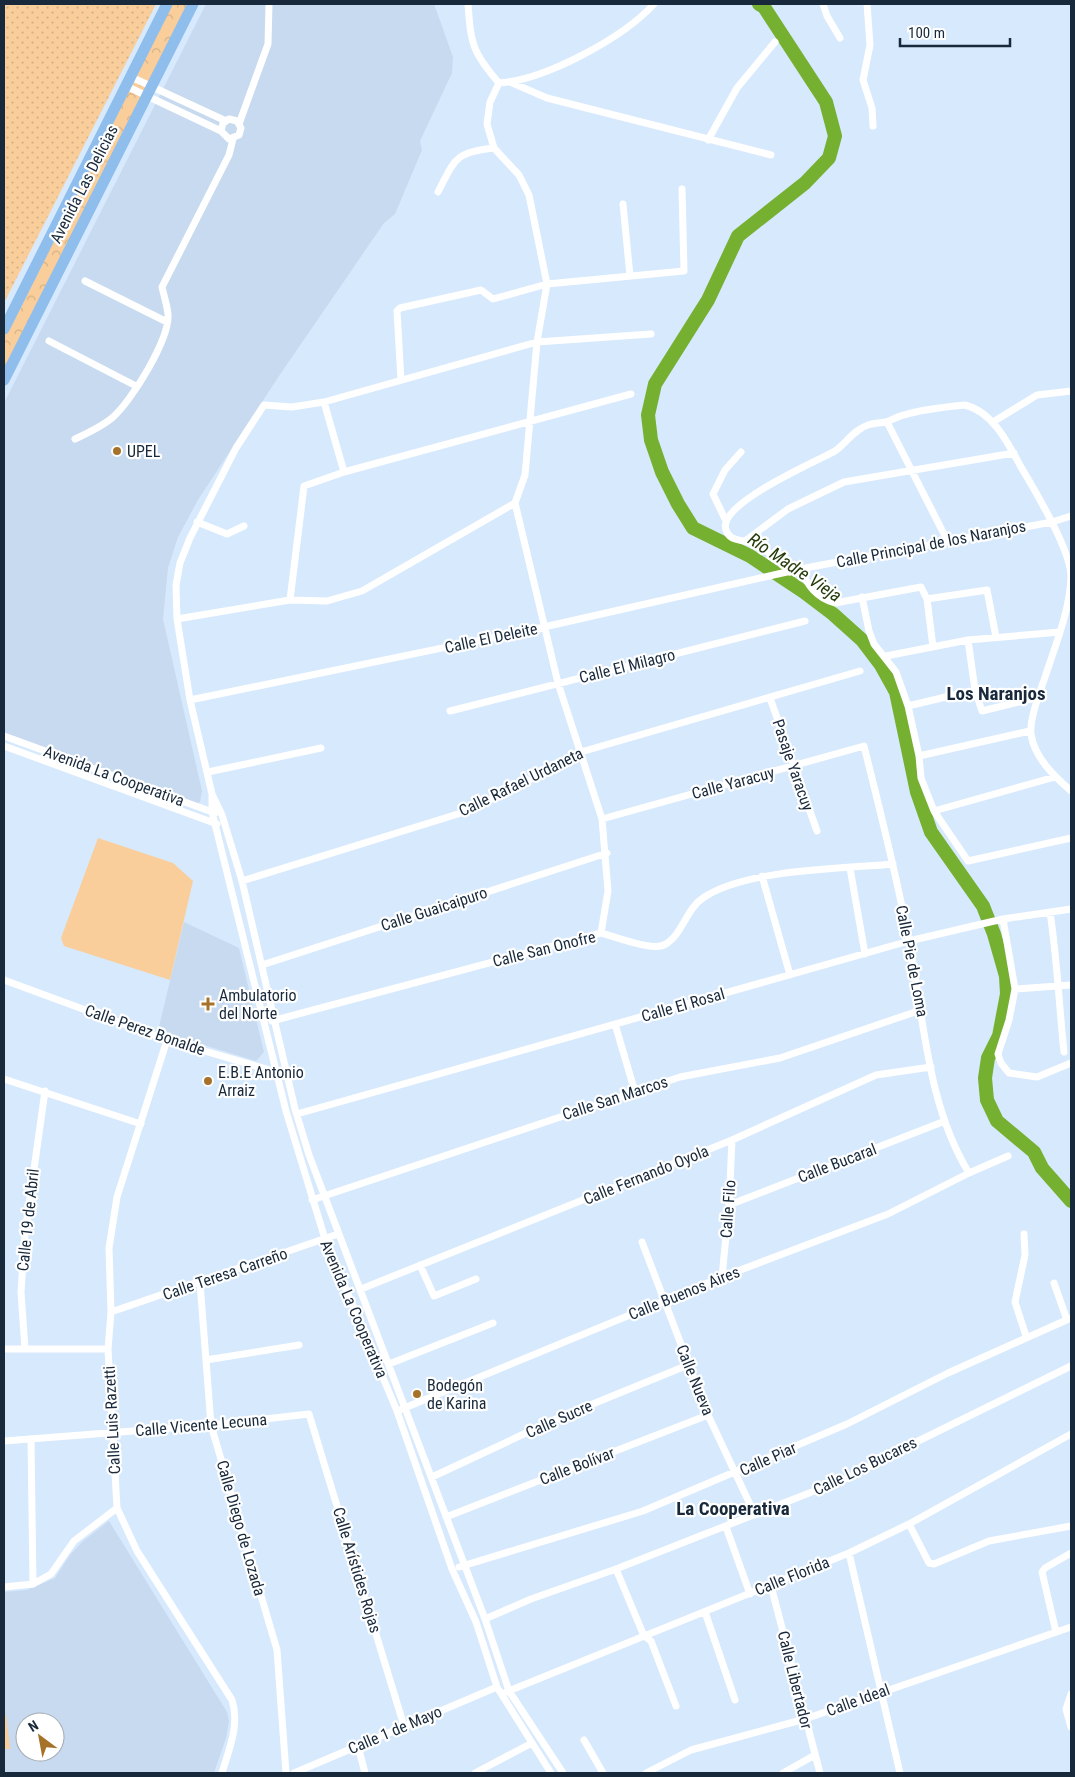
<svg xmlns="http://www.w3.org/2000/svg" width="1075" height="1777" viewBox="0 0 1075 1777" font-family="'Roboto Condensed',sans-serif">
	<defs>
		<pattern id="grass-dots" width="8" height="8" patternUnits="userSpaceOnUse" patternTransform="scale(1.25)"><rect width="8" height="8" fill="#f9ce9a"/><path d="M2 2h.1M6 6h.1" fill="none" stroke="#d5b186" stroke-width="1.8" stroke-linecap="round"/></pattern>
		<pattern id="forest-crowns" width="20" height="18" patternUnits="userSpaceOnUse" patternTransform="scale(1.25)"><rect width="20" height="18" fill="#f9ce9a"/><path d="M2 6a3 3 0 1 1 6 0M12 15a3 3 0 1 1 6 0" fill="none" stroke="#d5b186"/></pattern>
	</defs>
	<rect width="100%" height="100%" fill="#d7e9fd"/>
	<!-- built -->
	<path fill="#c7daef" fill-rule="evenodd" d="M206,4H434L453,57L452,73L420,141L422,150L395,214L384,223L279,376L198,500L178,537L168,568L163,619L202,791L200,802L194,806L4,733V403Z
		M184,922L239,948L264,1052L256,1061L158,1031Z
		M109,1521L227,1712L229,1721L226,1738L214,1773H4V1592L27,1590L55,1578L70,1555L83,1541ZM25,1722H55V1752H25Z"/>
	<!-- grass -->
	<path fill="url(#grass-dots)" d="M4,4H156L4,303Z"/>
	<!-- forest -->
	<path fill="url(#forest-crowns)" d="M167,4H193L4,380V329Z"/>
	<!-- garden -->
	<path fill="#f9ce9a" d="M98,838L173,863L193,881L170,980L64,946L61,938Z
		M4,1715H6L10,1749H4Z"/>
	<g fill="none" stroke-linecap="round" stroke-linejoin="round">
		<!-- river -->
		<path stroke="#75b030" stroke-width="14" d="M759,4L764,7L826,102L835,136L829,158L805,183L738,236L708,300L655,384L648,415L651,440L662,472L678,504L693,528L750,556L804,592L833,614L862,640L881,665L896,692L917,792L931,832L983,906L994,934L1006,976L1007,994L999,1036L988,1058L985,1078L987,1100L997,1121L1034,1152L1042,1168L1071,1201"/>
		<!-- minor -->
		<path stroke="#fff" stroke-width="7" d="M468,4C471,44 472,52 499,83C545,80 623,38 654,4
			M823,4L827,16L840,38
			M867,4L870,45L863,80L872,108L873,126
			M131,77L226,121
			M510,82L547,98L771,155
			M499,83L490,102L487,124L494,148L519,175L529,195L547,284L537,342L525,475L515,503L558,683L602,819L608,891L601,933
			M126,86L221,131L229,139L239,135L241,128L237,121L229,119L223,123L221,131
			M239,124L268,44L269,4
			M708,140L737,88L775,42
			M438,192C455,159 455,152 494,148
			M623,204L630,276
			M85,281L167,322
			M49,341L136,386
			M401,380L397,311L400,308L481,290L493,299L547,284L684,271L682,189
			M324,402L344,472
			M887,422L947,540
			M993,422L1037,395L1071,391
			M75,439C88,433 101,427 112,418C131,402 170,339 168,314C167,305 164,296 162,287L229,155L233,139
			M725,519L713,494L725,470L741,452
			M197,522L227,534L244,526
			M745,541L788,509L844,482L1014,453
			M800,569C808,586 817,598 835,603L921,587L927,599L933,647
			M790,572C777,559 765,547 747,542C738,539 730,541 726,530C716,504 816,462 835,451C846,443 855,429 868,425C874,423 880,423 886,422C893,420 898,416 904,415C923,409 945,407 965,405C993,412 1008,443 1021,467C1035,491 1071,550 1071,577C1070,607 1058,639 1048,668C1043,685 1029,717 1031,734C1034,757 1054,776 1071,791
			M862,597L869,631L874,644L896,672L908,706L919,756L921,778L934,811L968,861L1071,838
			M927,599L987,590L996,637
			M290,600L304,486L344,472L631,394
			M177,619L290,600L327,601L362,591L515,503
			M968,640L975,690
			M886,656L968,640L1060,632
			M770,698L817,831
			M190,700L544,627L800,569L1052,522L1071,516
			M908,706L975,690L982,711L1039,697
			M450,711L805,621
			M4,736L215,813
			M4,746L217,824
			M919,756L1030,731
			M208,772L321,748
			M212,796V812L286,1111L325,1239L397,1411L452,1569L476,1622L497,1687L551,1773
			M934,811L1055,777
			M602,819L864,746C880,811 897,876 909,942C924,1018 927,1105 969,1173
			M850,868L865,954
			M762,876L790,975
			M242,881L461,813L513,789L581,752L860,671
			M1050,912C1057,958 1059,1005 1064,1052
			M1003,919L1015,989L1009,1020L998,1054L1001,1063L1009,1073L1037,1077L1071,1063
			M262,965L607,853
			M4,980L167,1040L280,1073
			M1015,989L1071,985
			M272,1021L601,933C616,937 652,951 664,945C682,936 686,909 703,898C745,869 841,869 893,864
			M615,1024L635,1092
			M167,1040L117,1197L109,1248L111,1312L108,1349L117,1508L137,1551L232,1700C240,1725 229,1749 222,1773
			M4,1079L141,1124
			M297,1114L909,941L1003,919L1071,909
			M312,1200L680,1077L780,1058L921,1010
			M729,1205L945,1121
			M1024,1234L1025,1255L1015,1302L1026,1336
			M642,1242L708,1415L755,1515
			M420,1265L434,1296L476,1279
			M722,1277L729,1205L732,1140
			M200,1283L211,1425L277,1650L286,1773
			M1054,1283L1067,1320
			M361,1289L732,1140L876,1075L931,1067
			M111,1312L338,1234
			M4,1349H108
			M25,1349L21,1292L25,1233L45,1091
			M206,1360L299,1345
			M389,1364L493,1323
			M402,1409L722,1277L888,1214L969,1173L1008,1156
			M31,1439L33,1584
			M4,1441L211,1425L309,1414L404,1726
			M432,1477L556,1419L688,1365
			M446,1517L708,1415
			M909,1524L929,1563L934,1564L989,1541L1071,1526
			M726,1527L750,1594
			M849,1553L900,1773
			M459,1567L643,1511L847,1424L948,1373L1071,1318
			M616,1569L644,1636L651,1641L676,1706
			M771,1586L820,1773
			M4,1587L33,1584L51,1574L74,1541L117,1508
			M705,1612L735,1700
			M485,1619L531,1599L616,1569L850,1477L906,1447L1071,1366
			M1056,1632L1042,1572L1045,1568L1071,1553
			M506,1692L849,1553L909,1524L1071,1434
			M1071,1694L1066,1709L1071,1727
			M584,1740L603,1773
			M358,1746L365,1773
			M294,1773L497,1687
			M475,1773L532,1743
			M563,1773L509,1691L485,1619L309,1155L295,1109L242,881L222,815L212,794L190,700L177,619L176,585L180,563L190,538L236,448L264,405L292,407L324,402L537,342L651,334
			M646,1773L691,1750L805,1719L1071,1627
			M783,1773L815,1755"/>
		<!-- primary -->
		<path stroke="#8fbeed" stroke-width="11" d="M4,329L167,4
			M4,380L193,4"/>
	</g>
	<!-- markers -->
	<g fill="#a6722a" stroke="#fff" stroke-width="2">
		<circle cx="117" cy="451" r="5"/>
		<path d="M205.5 996.5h5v5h5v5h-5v5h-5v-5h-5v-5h5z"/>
		<circle cx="208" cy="1081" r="5"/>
		<circle cx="417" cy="1394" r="5"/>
	</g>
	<g text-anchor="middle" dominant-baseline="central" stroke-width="4.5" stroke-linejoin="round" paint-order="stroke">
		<!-- street labels -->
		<g font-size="16" fill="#18293b" stroke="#fff">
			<text transform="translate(84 184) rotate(-63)">Avenida Las Delicias</text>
			<text transform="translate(931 544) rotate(-11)">Calle Principal de los Naranjos</text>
			<text transform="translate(491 638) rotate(-12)">Calle El Deleite</text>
			<text transform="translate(627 666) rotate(-14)">Calle El Milagro</text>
			<text transform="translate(793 765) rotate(71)">Pasaje Yaracuy</text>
			<text transform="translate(114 776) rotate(20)">Avenida La Cooperativa</text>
			<text transform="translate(521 782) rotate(-26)">Calle Rafael Urdaneta</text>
			<text transform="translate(733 783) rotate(-15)">Calle Yaracuy</text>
			<text transform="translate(434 909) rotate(-18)">Calle Guaicaipuro</text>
			<text transform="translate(544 949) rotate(-14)">Calle San Onofre</text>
			<text transform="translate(912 961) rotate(79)">Calle Pie de Loma</text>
			<text transform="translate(683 1005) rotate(-16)">Calle El Rosal</text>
			<text transform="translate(145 1030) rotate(19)">Calle Perez Bonalde</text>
			<text transform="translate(615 1098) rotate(-18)">Calle San Marcos</text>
			<text transform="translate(837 1163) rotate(-21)">Calle Bucaral</text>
			<text transform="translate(646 1175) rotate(-22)">Calle Fernando Oyola</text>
			<text transform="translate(728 1209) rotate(-86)">Calle Filo</text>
			<text transform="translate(28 1220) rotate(-84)">Calle 19 de Abril</text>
			<text transform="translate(225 1274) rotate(-19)">Calle Teresa Carreño</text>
			<text transform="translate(684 1293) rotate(-22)">Calle Buenos Aires</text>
			<text transform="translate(354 1309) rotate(67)">Avenida La Cooperativa</text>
			<text transform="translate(695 1380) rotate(68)">Calle Nueva</text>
			<text transform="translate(559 1419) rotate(-24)">Calle Sucre</text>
			<text transform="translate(112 1420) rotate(-93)">Calle Luis Razetti</text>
			<text transform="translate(201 1425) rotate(-5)">Calle Vicente Lecuna</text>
			<text transform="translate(768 1459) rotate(-24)">Calle Piar</text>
			<text transform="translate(577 1466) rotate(-21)">Calle Bolívar</text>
			<text transform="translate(865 1466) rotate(-26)">Calle Los Bucares</text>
			<text transform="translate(241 1528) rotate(74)">Calle Diego de Lozada</text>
			<text transform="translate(357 1570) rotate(73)">Calle Arístides Rojas</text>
			<text transform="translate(792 1576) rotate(-22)">Calle Florida</text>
			<text transform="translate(795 1680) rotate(76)">Calle Libertador</text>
			<text transform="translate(858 1700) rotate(-20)">Calle Ideal</text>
			<text transform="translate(395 1730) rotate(-23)">Calle 1 de Mayo</text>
		</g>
		<!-- poi labels -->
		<g font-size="16" fill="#18293b" stroke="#fff" text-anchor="start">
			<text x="127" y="451">UPEL</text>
			<text x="219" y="995">Ambulatorio<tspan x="219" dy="18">del Norte</tspan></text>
			<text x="218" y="1072">E.B.E Antonio<tspan x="218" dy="18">Arraiz</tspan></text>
			<text x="427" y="1385">Bodegón<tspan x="427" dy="18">de Karina</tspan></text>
		</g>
		<!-- water labels -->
		<g font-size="18" font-style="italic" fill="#243b09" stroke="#fff">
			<text transform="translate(795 567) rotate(34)">Río Madre Vieja</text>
		</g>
		<!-- quarter labels -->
		<g font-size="19" font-weight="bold" fill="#18293b" stroke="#fff">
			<text x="996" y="693">Los Naranjos</text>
			<text x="733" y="1508">La Cooperativa</text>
		</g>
	</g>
	<!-- border -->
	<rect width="1075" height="1777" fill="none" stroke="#18293b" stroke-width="10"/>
	<!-- north arrow -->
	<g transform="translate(40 1737) rotate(328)"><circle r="24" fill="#ffffff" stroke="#a3a9b1"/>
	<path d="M0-4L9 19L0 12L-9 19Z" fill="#a6722a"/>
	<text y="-8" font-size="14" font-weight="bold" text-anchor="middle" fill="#18293b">N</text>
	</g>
	<!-- scale -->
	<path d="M900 38v8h110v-8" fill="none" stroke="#18293b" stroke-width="2.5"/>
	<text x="908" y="38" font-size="15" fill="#18293b" stroke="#ffffff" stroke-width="4" paint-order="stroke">100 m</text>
</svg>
